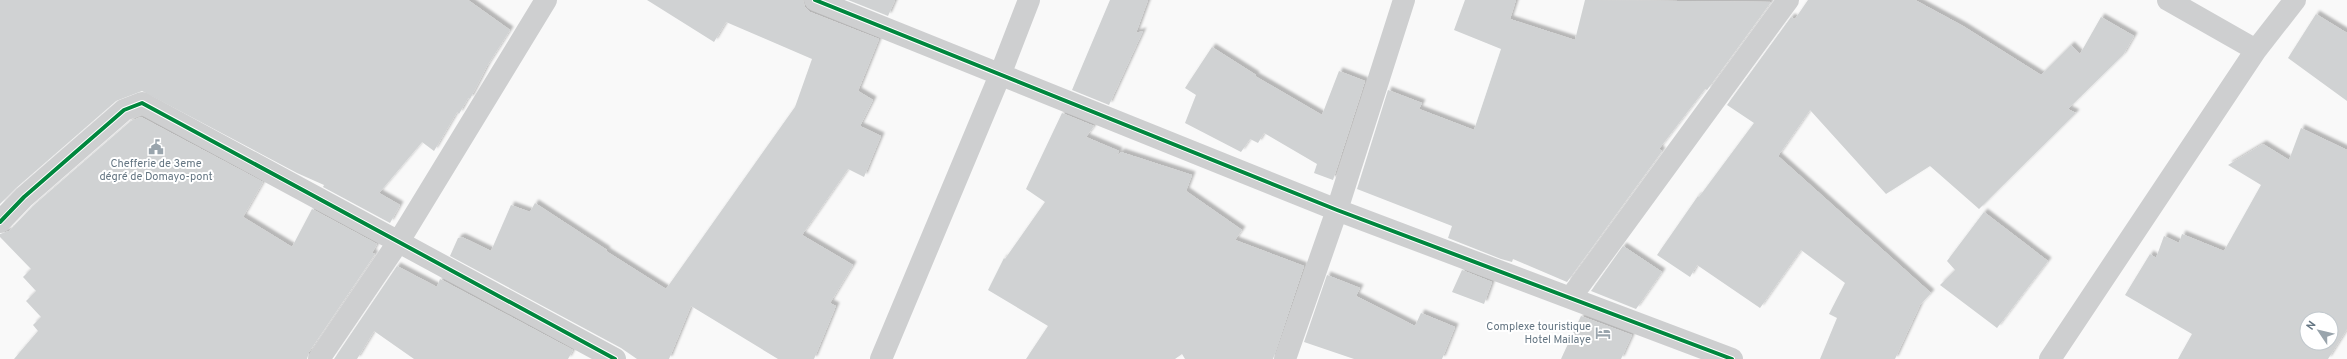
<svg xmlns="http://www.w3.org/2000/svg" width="2347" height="359" viewBox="0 0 2347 359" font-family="Overpass,sans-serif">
	<defs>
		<filter id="shadow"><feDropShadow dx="3.5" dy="-3.5" stdDeviation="1" flood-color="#0004"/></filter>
	</defs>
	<rect width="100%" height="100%" fill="#f9f9f9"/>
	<!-- building -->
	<path fill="#d0d2d3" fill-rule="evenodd" filter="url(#shadow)" d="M0,0H468L510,30L487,66L470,99L468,98L459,114L457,112L434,151L422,142L379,193L400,205L390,223L323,187L324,185L297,173L142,91L116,101L16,188L0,204Z
		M647,0H803L805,7L810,12L879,39L858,91L873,100L860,126L881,136L864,177L848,169L802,235L853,265L830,303L836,306L814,359H778L691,306L669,359H637L621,348L450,256L458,238L462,237L491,251L511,205L530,212L535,203L607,250L606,251L666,289L795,107L812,59L726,22L714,42Z
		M848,0H895L888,16Z
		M1110,0H1148L1136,33L1143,31L1109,105L1072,90Z
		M1465,0H1516L1510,19L1575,40L1585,0L1771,2L1707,90L1705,89L1659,149L1662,151L1567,282L1513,259L1512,262L1501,259L1448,238L1452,226L1357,189L1388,90L1422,103L1419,109L1474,130L1501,49L1454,30Z
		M1808,0H1915L1963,26L2041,75L2071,45L2080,54L2101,17L2134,36L2123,55L2068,109L2076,113L1979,209L1930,166L1886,194L1810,110L1778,156L1931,293L1920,305L1895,359H1820L1837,318L1829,314L1845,283L1801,250L1760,308L1697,265L1690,277L1657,255L1698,196L1699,197L1754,123L1727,105L1791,17L1795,19Z
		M2316,14L2347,33V101L2288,58Z
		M1212,47L1256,75L1255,76L1322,115L1339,71L1365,81L1333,180L1314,173L1317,164L1264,133L1258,143L1250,139L1241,152L1185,123L1196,95L1185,88Z
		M1062,113L1094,126L1086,137L1119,151L1117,156L1121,152L1192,175L1186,191L1242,230L1235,240L1304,266L1273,359H1185L1182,354L1175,359H1026L1048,326L988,290L1004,258L1005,259L1045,202L1026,189Z
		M141,117L263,182L243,217L292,247L312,209L377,244L372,253L375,254L309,352L307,359H14L38,331L33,325L41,317L26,301L36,291L23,277L31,269L0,237V234L9,231L33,206L131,121Z
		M2301,128L2347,150V329L2328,359H2178L2192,334L2125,295L2150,254L2156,258L2164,236L2179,243L2182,234L2224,251L2261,185L2228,165L2263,144L2289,160ZM2307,319H2331V343H2307Z
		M1984,212L2048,261L1997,328L1940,285L1955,270L1947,261Z
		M1623,246L1662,272L1636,309L1591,291Z
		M397,266L437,287L440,279L573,350L568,359H414L374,331L357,359H334Z
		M1462,270L1492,282L1484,304L1452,292Z
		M1327,275L1360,288L1356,296L1415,326L1421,313L1455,327L1442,359H1354L1304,342Z
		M1581,316L1632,335L1621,359H1561Z"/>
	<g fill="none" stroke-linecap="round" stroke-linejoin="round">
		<!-- minor -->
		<path stroke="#cecfd0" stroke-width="22" d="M815,0L1337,210L1732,359
			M2168,0L2256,50
			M0,222L24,197L124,110L142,103L615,359
			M1571,297L1788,0
			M319,359L399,241L546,0
			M881,359L1000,75L1029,0
			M1285,359L1337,210L1404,0
			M2050,359L2256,50L2295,0"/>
		<!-- cycleway casing -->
		<g stroke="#fff" stroke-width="6">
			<path id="cycleway" d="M815,0L1337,210L1732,359
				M0,222L24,197L124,110L142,103L615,359"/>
		</g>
		<!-- cycleway -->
		<use href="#cycleway" stroke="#00873e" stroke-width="4"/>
	</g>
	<!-- icons -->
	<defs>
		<g id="civic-bare" transform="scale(1.2)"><path d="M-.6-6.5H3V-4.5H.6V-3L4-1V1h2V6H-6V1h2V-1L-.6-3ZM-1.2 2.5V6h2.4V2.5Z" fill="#99a4ac" stroke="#fff" stroke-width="2.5" paint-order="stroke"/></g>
		<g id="hotel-bare" transform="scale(1.2)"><path d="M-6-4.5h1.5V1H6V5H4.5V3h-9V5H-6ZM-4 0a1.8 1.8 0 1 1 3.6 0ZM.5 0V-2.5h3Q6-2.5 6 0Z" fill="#99a4ac" stroke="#fff" stroke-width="2.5" paint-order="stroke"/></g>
	</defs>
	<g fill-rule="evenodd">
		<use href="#civic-bare" x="156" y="147"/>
		<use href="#hotel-bare" x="1603" y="333"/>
	</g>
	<g text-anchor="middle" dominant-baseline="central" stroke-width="4" stroke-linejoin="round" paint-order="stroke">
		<!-- poi labels -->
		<g font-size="11" fill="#657683" stroke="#fff">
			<text x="156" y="164">Chefferie de 3eme<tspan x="156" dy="13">dégré de Domayo-pont</tspan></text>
			<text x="1591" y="327" text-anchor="end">Complexe touristique<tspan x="1591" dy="13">Hotel Mailaye</tspan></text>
		</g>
	</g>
	<!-- north arrow -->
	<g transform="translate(2319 331) rotate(305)"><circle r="19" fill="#ffffff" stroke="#c1c8cd"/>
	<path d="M0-3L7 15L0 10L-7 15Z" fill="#99a4ac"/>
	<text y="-6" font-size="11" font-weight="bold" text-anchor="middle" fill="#657683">N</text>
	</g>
</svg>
